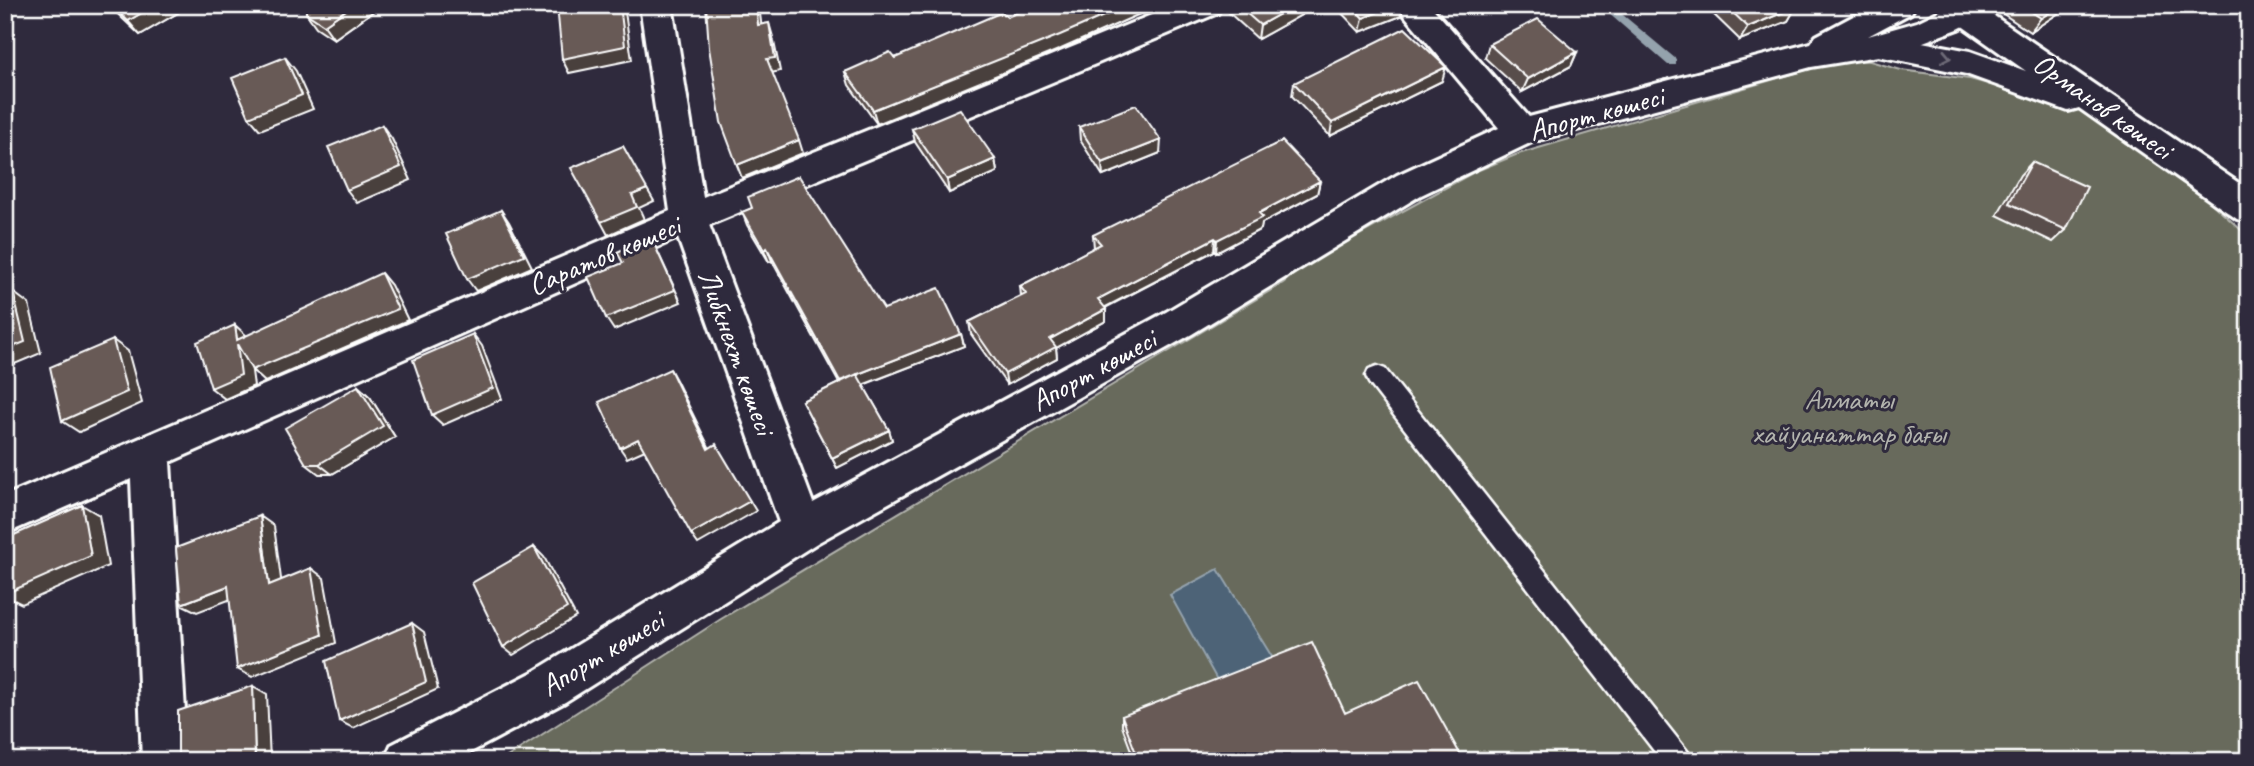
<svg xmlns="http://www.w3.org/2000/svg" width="2254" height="766" viewBox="0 0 2254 766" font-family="Caveat,sans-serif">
	<rect width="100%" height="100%" fill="#2f2a3d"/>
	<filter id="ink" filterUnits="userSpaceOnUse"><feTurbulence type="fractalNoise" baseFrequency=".0143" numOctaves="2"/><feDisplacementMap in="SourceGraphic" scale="14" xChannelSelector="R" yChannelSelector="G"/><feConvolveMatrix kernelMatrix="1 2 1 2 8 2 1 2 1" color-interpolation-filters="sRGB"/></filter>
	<g filter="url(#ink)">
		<!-- green -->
		<path fill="#676a5c" stroke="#b3b4ae" stroke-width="2" d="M1844,59L1870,61L1901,70L1970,79L2081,110L2151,149L2249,237V761H501L721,619L1283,283L1310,262L1474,172L1518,154Z"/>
		<!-- water -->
		<path fill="#4d6477" stroke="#94a2ad" stroke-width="2" d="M1218,569L1277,665L1221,687L1170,595Z"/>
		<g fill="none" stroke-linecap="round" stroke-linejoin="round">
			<!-- stream -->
			<path fill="#94a2ad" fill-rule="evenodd" d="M1599,5H1611L1676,59V65H1668Z"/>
			<!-- lane casing -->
			<g stroke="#fff" stroke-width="5">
				<path id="lane" d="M1377,366L1385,369L1688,752L1692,761H1662L1369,383L1366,376L1369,369Z"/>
			</g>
			<!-- street casing -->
			<g stroke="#fff" stroke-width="6">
				<path id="street" d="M640,5H672L703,197L1176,5H1223L1218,13L709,225L813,503L1166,312L1397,175L1499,128L1396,5H1430L1529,117L1811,43L1816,36L1874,5H1916L1911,13L1868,36L1917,22L1952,5H1977L1981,12L1976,20L1958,29L1891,54L1811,67L1532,142L1421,195L1192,334L817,543L565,702L454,761H384L391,745L533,672L779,522L678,238L170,462L188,761H142L131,479L5,534V496L670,211Z"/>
			</g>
			<!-- secondary casing -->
			<g stroke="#fff" stroke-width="6">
				<path id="secondary" d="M1939,5H1978L2249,190V223L2237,219L2079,108L2068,111L1966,74L1868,54L1863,46L1868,38L1879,34L1970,51L2026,71L1944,13Z"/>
			</g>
			<!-- lane -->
			<use href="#lane" fill="#2f2a3d" fill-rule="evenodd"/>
			<!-- street -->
			<use href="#street" fill="#2f2a3d" fill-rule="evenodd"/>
			<!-- secondary -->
			<use href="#secondary" fill="#2f2a3d" fill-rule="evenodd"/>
		</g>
		<!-- wall -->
		<path fill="#594d4b" stroke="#fff" stroke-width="2" d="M108,5H183L186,8L140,35Z
			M306,5H382L334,39L316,27L306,13Z
			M1227,5H1319L1258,39L1227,11Z
			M1334,5H1404L1401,16L1360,32Z
			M1710,5H1794L1796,7L1788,21L1740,40L1708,9Z
			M1990,5H2071L2030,32Z
			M1007,17L1061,49L877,124L849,85L845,72L895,58Z
			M1489,44L1577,52L1571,66L1522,92L1485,58Z
			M1442,81L1330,136L1292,96L1294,83Z
			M1079,127L1160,153L1103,176L1080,140Z
			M912,129L995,159L997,172L949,193L915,142Z
			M2032,162L2066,230L2053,242L1997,215L2020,175Z
			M1320,181L1317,194L1262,223L1261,229L1216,253L1214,251L1105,308L1106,309V321L1056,348L1057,358L1007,385L971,334L969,322L1021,296L1020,286L1094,248L1093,235Z
			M742,212L884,309L961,334L964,346L863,385L889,430L892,440L837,468L802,401L839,383L772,261L769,262L747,225Z
			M358,386L370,397L395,437L332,474H319L306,464Z
			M1345,713L1464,761H1135L1122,726V716Z"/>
		<!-- shaded-wall -->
		<path fill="#493f3d" stroke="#fff" stroke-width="2" d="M155,5H183L186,8L140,35L128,21Z
			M353,5H382L334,39L324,25Z
			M620,5H624L632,60L569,73L562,59Z
			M756,5H759L763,39L758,25Z
			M1129,5H1160L1061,49L877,124L873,110Z
			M1296,5H1319L1258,39L1260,25Z
			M1396,5H1404L1401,16L1360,32L1363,18Z
			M2061,5H2071L2030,32L2041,18Z
			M1796,7L1788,21L1740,40L1748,27Z
			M769,23L773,37L780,71L771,73L767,59Z
			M1577,52L1571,66L1522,92L1528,79Z
			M285,57L296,71L313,109L260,130L249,117Z
			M1446,67L1442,81L1330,136L1332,123Z
			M382,125L392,139L411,180L357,203L347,190Z
			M799,140L803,153L742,178L737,165Z
			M1161,140L1160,153L1103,176L1102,163Z
			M995,159L997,172L949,193L947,180Z
			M1320,181L1317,194L1262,223L1261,229L1216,253L1217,240L1259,213Z
			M647,189L654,201L639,208L644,219L608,235L601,222L632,195Z
			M501,210L509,222L532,267L476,291L467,279Z
			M651,237L681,302L614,330L606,318Z
			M1215,238L1214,251L1098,311V299Z
			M767,248L772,261L769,262L764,250Z
			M381,273L391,285L408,320L265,382L252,370Z
			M13,292L29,304L41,353L5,368V350Z
			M1106,309V321L1056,348L1057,358L1007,385L1005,374L1050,339Z
			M235,325L248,337L237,340Z
			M473,334L482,346L502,399L443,425L432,415Z
			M961,334L964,346L844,392L840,381Z
			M113,340L128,351L142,403L79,432L62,421Z
			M237,344L250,356L254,386L225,399L211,388Z
			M670,369L676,380L715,459L708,449Z
			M358,386L370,397L395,437L332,474L319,464Z
			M889,430L892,440L837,468L832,458Z
			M638,439L645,450L627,458L620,448Z
			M750,501L756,511L698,544L691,534Z
			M82,505L99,515L108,566L22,604L5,596Z
			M260,516L274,526L283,594L269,585Z
			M534,547L544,557L576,617L513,655L503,647Z
			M311,568L324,578L336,643L252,677L237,669Z
			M228,586L242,595L197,612L181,604Z
			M412,623L424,632L438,689L353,728L339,721Z
			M253,686L267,694L270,761H255Z"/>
		<!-- building -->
		<path fill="#685a57" stroke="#fff" stroke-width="2" d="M111,5H155L128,21Z
			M306,5H353L324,25L306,13Z
			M557,5H620L625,46L562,59Z
			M706,5H756L758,25L769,23L775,58L767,59L799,140L737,165L721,122L709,48Z
			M1035,5H1129L1060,35L873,110L845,72L890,52L895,58L1002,12L1007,17Z
			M1237,5H1296L1260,25Z
			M1351,5H1396L1363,18Z
			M1725,5H1794L1796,7L1748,27Z
			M2021,5H2061L2041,18Z
			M1538,19L1577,52L1528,79L1489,44Z
			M1405,28L1446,67L1332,123L1294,83Z
			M285,57L302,95L249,117L232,78Z
			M1136,105L1161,140L1102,163L1079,127Z
			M960,109L995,159L947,180L912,129Z
			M382,125L401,167L347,190L328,147Z
			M1282,141L1320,181L1259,213L1263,217L1217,240L1215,238L1098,299L1106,309L1050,339L1056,347L1005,374L969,322L1026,294L1020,286L1101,244L1093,235Z
			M623,146L647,189L632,195L637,207L601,222L571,168Z
			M2032,162L2087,187L2066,230L2009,203Z
			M799,176L884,309L939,288L961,334L840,381L767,248L764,250L742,212L752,208L748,197Z
			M501,210L524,255L467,279L446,234Z
			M651,237L675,290L606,318L588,277L623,263L617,252Z
			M381,273L398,309L252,370L237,344L241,375L211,388L197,342L235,325L237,340Z
			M13,292L25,342L5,350V295Z
			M473,334L493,388L432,415L413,360Z
			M113,340L127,392L62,421L50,367Z
			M670,369L708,449L716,444L750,501L691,534L638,439L620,448L599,402Z
			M857,374L889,430L832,458L802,401Z
			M358,386L383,426L319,464H306L285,428Z
			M82,505L91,556L5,594V539Z
			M260,516L269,585L311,568L322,635L237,669L228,586L181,604L176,548Z
			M534,547L567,608L503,647L472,583Z
			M412,623L426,682L339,721L326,661Z
			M1312,642L1345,713L1419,680L1464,761H1139L1122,716Z
			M253,686L255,761H178V711Z"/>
		<!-- one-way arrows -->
		<defs><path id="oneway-chevron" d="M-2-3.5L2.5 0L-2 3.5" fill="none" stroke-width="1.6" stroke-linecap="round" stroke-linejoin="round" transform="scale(1.75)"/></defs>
		<use stroke="#6d6a77" href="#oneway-chevron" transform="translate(1946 57) rotate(12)"/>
	</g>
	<g text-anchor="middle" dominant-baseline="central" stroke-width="6" stroke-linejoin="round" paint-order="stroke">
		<!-- street labels -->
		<g font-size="30" fill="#fff" stroke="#2f2a3d">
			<text transform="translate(2103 106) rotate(35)">Орманов көшесі</text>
			<text transform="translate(1596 113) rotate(-15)">Апорт көшесі</text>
			<text transform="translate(604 255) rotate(-23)">Саратов көшесі</text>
			<text transform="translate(737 352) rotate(70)">Либкнехт көшесі</text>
			<text transform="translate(1093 370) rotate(-29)">Апорт көшесі</text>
			<text transform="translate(602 653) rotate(-31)">Апорт көшесі</text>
		</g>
		<!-- park labels -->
		<g font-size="30" fill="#b3b4ae" stroke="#2f2a3d">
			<text x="1849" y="399">Алматы<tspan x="1849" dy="34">хайуанаттар бағы</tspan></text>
		</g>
	</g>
	<!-- margin -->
	<rect width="2254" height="766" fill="none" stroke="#2f2a3d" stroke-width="28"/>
	<rect x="14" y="14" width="2226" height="738" fill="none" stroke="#fff" stroke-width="2.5" filter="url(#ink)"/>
</svg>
